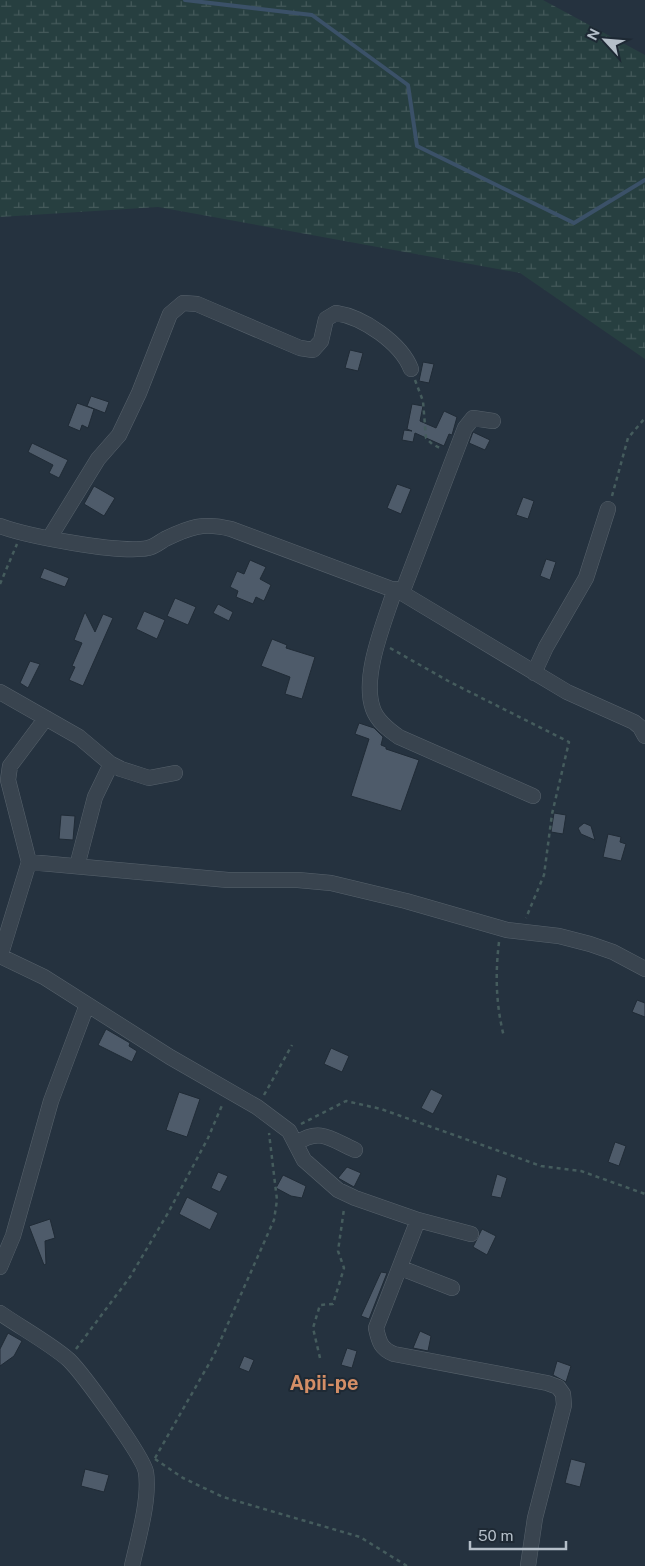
<svg xmlns="http://www.w3.org/2000/svg" width="645" height="1566" viewBox="0 0 645 1566" font-family="'Public Sans',sans-serif">
	<defs>
		<pattern id="wetland-marsh" width="20" height="14" patternUnits="userSpaceOnUse" patternTransform="scale(1.25)"><rect width="20" height="14" fill="#273f40"/><path d="M1 5h8M5 5V1M11 12h8M15 12V8" fill="none" stroke="#44595a"/></pattern>
	</defs>
	<rect width="100%" height="100%" fill="#25323f"/>
	<!-- wetland -->
	<path fill="url(#wetland-marsh)" d="M0,0H543L645,55V359L520,273L158,207L0,217Z"/>
	<g fill="none" stroke-linecap="round" stroke-linejoin="round">
		<!-- stream -->
		<path stroke="#3b5168" stroke-width="4" d="M185,0L312,15L408,85L417,146L574,223L645,180"/>
	</g>
	<!-- building -->
	<path fill="#4e5b6a" stroke="#202b36" d="M350,350L363,353L358,371L345,368Z
		M423,362L434,364L429,383L419,381Z
		M91,396L109,402L105,413L87,406Z
		M77,403L94,409L88,428L82,425L80,431L68,426Z
		M412,404L423,406L420,421L436,428L444,411L457,417L452,435L449,434L444,446L415,433L413,442L402,440L404,430L412,431L407,429Z
		M473,432L490,440L485,450L469,443Z
		M32,443L68,460L59,478L49,473L53,465L28,452Z
		M397,484L411,489L401,514L387,508Z
		M94,486L115,498L104,516L84,504Z
		M523,497L534,501L528,519L516,515Z
		M546,559L556,562L550,580L540,576Z
		M250,560L266,567L260,579L271,585L264,601L256,597L253,604L236,597L238,591L230,587L237,571L244,574Z
		M44,568L69,578L65,587L40,578Z
		M175,598L196,607L188,625L167,616Z
		M218,604L233,612L229,621L213,613Z
		M144,611L165,620L157,639L136,629Z
		M85,612L95,632L103,614L113,618L83,686L69,680L75,667L72,666L82,643L74,640Z
		M272,639L287,645L286,648L315,657L302,699L285,694L290,677L261,666Z
		M30,661L40,664L28,688L20,683Z
		M359,723L374,728L383,737L381,745L386,747V749L419,760L401,811L351,796L369,739L355,734Z
		M554,813L566,815L563,834L551,832Z
		M61,815L75,816L73,840L59,839Z
		M584,823L591,826L595,840L581,834L578,828Z
		M608,834L621,837L620,842L626,844L621,861L603,857Z
		M637,1000L645,1003V1017L632,1012Z
		M106,1029L130,1043L129,1046L137,1051L132,1062L98,1045Z
		M331,1048L349,1056L342,1072L324,1064Z
		M431,1089L443,1095L433,1114L421,1108Z
		M179,1092L200,1099L187,1137L166,1130Z
		M615,1142L626,1146L619,1166L608,1162Z
		M347,1167L361,1173L354,1187L338,1178Z
		M218,1172L228,1176L220,1192L211,1188Z
		M497,1174L507,1178L501,1198L491,1196Z
		M283,1175L306,1186L302,1198L291,1196L276,1188Z
		M187,1197L218,1213L210,1230L179,1214Z
		M50,1219L55,1238L45,1241L46,1264L44,1265L29,1226Z
		M482,1229L496,1236L487,1255L473,1247Z
		M381,1272L387,1273L369,1319L361,1316Z
		M420,1331L431,1336L428,1351L413,1348Z
		M8,1333L22,1341L14,1356L0,1366V1349Z
		M347,1348L357,1351L352,1368L341,1365Z
		M244,1356L254,1360L249,1372L239,1368Z
		M557,1361L571,1366L566,1382L553,1375Z
		M571,1459L586,1463L580,1487L565,1483Z
		M85,1469L109,1475L104,1492L81,1486Z"/>
	<g fill="none" stroke-linecap="round" stroke-linejoin="round">
		<!-- street casing -->
		<g stroke="#57626c" stroke-width="16">
			<path id="street" d="M0,526C27,536 120,554 148,548C154,547 160,542 165,539C190,527 203,522 231,529L402,593L567,692L634,722L640,727L645,736
				M50,537L98,459L119,435L139,393L170,314L183,303L197,304L300,348L313,350L321,341L326,319L336,313C363,317 401,343 411,369
				M395,589C385,621 361,676 373,709C377,721 389,730 399,737L533,796
				M402,593L465,428L473,418L493,421
				M534,673L546,647L586,578L608,509
				M0,692L79,737L111,764L121,769L149,778L175,773
				M29,862L228,880H298L331,883L406,901L507,930L559,936L590,944L613,952L645,969
				M77,866L95,797L111,764
				M0,956L44,977L170,1057L257,1107L289,1131L304,1160L338,1190L355,1198L418,1220L376,1328C379,1342 381,1349 394,1354L547,1383L558,1387L563,1394L564,1405L535,1518L528,1566
				M0,957L29,862L8,780L10,766L46,718
				M297,1143C320,1127 332,1140 355,1150
				M418,1220L471,1234
				M0,1267L13,1236L51,1101L87,1005
				M401,1268L452,1288
				M0,1313C20,1327 51,1344 69,1360C83,1374 143,1456 146,1472C150,1500 138,1539 132,1566"/>
		</g>
		<!-- path -->
		<path stroke="#455c5d" stroke-width="2.5" stroke-dasharray="4 4" stroke-linecap="butt" d="M415,380L423,401L426,438L432,444L442,449
			M612,496L628,438L645,418
			M0,584L17,544
			M390,648L450,682L569,742L552,814L544,875L526,918
			M499,942C495,975 496,1005 504,1037
			M264,1095L292,1045
			M301,1124L346,1101L381,1109L541,1166L581,1171L645,1194
			M76,1349L130,1277L168,1213L208,1138L223,1103
			M320,1358L313,1328L320,1305L333,1304L344,1268L338,1251L344,1209
			M155,1458L214,1355L274,1220L277,1200L269,1133
			M155,1459L183,1478L223,1497L360,1537L407,1566"/>
		<!-- street -->
		<use href="#street" stroke="#39444f" stroke-width="15"/>
	</g>
	<g text-anchor="middle" dominant-baseline="central" stroke-width="4" stroke-linejoin="round" paint-order="stroke">
		<!-- quarter labels -->
		<g font-size="20" font-weight="bold" fill="#d48e66" stroke="#1e2934">
			<text x="324" y="1383">Apii-pe</text>
		</g>
	</g>
	<!-- north arrow -->
	<g transform="translate(605 40) rotate(296)" stroke="#1e2934" stroke-width="4" paint-order="stroke">
	<path d="M0-4L9 19L0 12L-9 19Z" fill="#b5bfc9"/>
	<text y="-8" font-size="14" font-weight="bold" text-anchor="middle" fill="#b5bfc9">N</text>
	</g>
	<!-- scale -->
	<path d="M470 1541v8h96v-8" fill="none" stroke="#b5bfc9" stroke-width="2.5"/>
	<text x="478" y="1541" font-size="15" fill="#b5bfc9" stroke="#1e2934" stroke-width="4" paint-order="stroke">50 m</text>
</svg>
